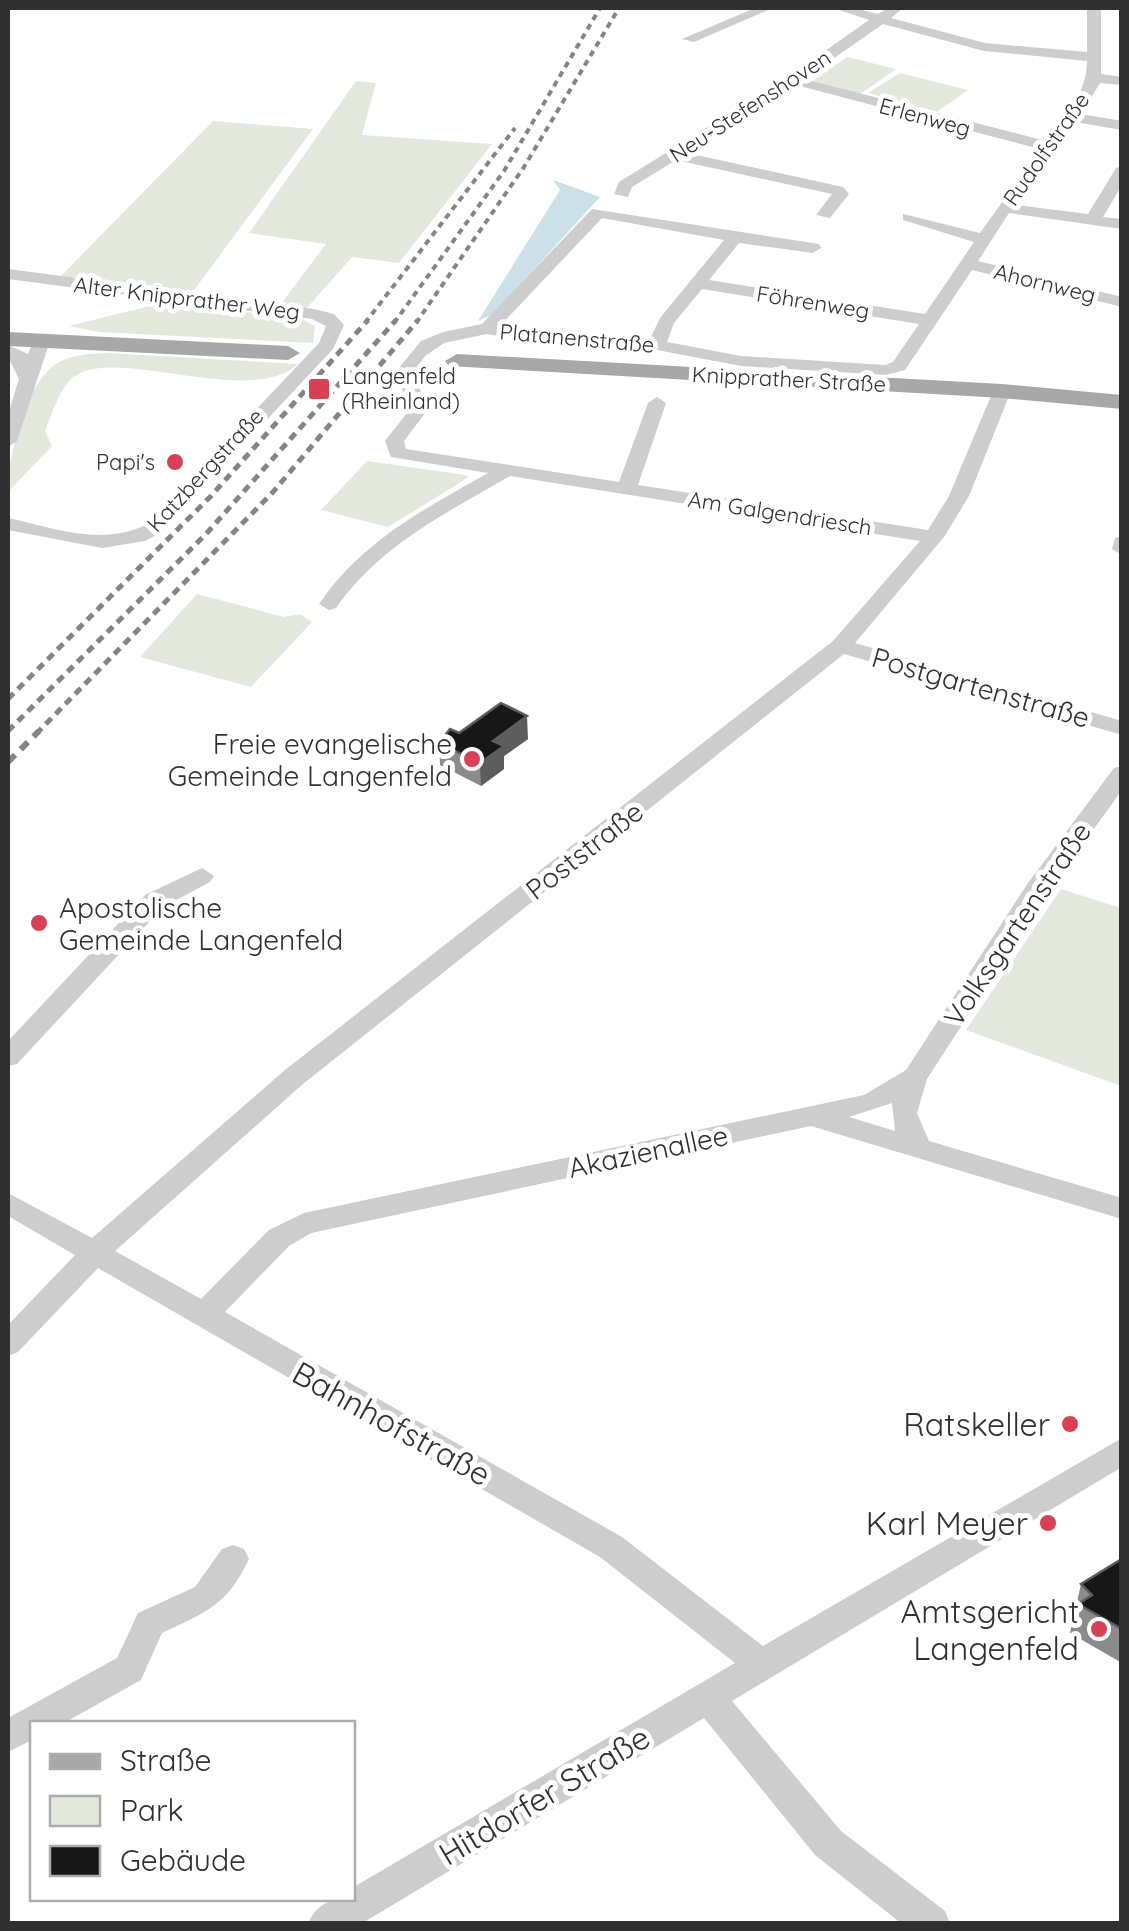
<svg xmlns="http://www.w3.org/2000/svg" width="1129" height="1931" viewBox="0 0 1129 1931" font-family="Quicksand,sans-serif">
	<rect width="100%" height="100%" fill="#fff"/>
	<!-- green -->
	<path fill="#e3e8dc" d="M847,57L896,69L859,95L811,82Z
		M900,73L968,90L937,112L868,93Z
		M356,81L376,83L362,135L492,144L399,263L352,257L306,309L280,305L326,244L249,233Z
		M213,121L313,129L192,293L61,276Z
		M166,302L302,319L315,326L313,343L99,332L69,326Z
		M106,353L298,364C250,408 118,346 75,376C60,386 52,414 45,431L52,446L8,492C7,459 25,389 52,367C66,355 88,354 106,353Z
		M367,461L465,475L469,477L388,527L321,510Z
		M197,594L284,617L300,614L312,622L251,687L140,657Z
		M1061,889L1121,908V1086L966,1030Z"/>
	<!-- water -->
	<path fill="#cce0ea" d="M553,180L600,197L493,314L478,321L560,190Z"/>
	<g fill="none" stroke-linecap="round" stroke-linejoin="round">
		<!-- minor -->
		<path fill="#cdcdcd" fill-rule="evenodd" d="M755,8H773L694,42L682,39Z
			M833,8H854L878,14L888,8H903L891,18L985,43L1087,52V8H1101V74L1122,77V85L1100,83L1081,114L1122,121V130L1075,122L1016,205L1088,214L1116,168L1122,166V185L1103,217L1122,219V229L1009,213L978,261L1122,297V307L972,270L905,370L886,375L741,366L657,350L551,345L487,334L444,343L425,356L412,374L429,408L404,441L406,449L619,482L648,403L657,397L666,403L638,485L928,530L949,496L993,391L1002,386L1008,387L1011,391L969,496L944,537L855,643L1122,721V735L844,654L303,1084L115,1251L201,1299L269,1230L304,1213L864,1095L906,1070L1028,883L1114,768L1122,766V790L1046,895L927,1079L917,1113L929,1141L1122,1198V1219L811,1126L311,1233L289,1246L225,1312L622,1537L763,1646L1122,1438V1467L732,1701L841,1831L945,1911L950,1924H902L815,1855L704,1718L361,1924H308C316,1904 332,1898 352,1898V1888L735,1663L600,1557L98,1268L18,1352L8,1356V1325L75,1255L8,1216V1193L92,1238L285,1070L833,641L920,541L510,476C445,514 380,545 336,608L329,610L319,604C362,541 423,510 488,473L391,457L385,441L411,408L394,374L421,341L443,332L482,324L592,209L819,244L821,248L813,253L739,243L709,280L925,314L974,242L903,220V214L980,233L1040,149L796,85L687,153L843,187L849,194L830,218L816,215L832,194L676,160L632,187L628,197L614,194L619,182L788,77L869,20ZM883,24L984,51L1087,61C1087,94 1065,115 1046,141L804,79ZM602,218L724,240L660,318L650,339L551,335L500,326ZM702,289L919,324L893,362L885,365L741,356L667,342L674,323ZM892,1103L895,1131L849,1117Z
			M8,269L314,309L334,314L344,325L333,349L162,532L145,541L102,548L8,530V518C55,528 101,547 148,524L319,343L326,326L312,319L8,279Z
			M41,336L50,341L17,441L8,447V414L19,379L8,357V345L28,354L35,337Z
			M1122,536V555L1112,549L1115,538Z
			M202,868L214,876L210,882L163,907L17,1064L8,1066V1041L145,895Z
			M233,1545L244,1549L249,1559C227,1606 206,1612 162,1633L141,1680L62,1724H32V1740L8,1752V1718L117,1658L138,1613L195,1587L222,1549Z"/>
		<!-- major -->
		<path fill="#a8a8a8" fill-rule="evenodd" d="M8,332L288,346L300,353L288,360L8,346Z
			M457,354L1002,384L1122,395V409L1002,398L449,366L445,361Z"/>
		<!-- rail-far2 -->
		<path stroke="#858585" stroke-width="4" stroke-dasharray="6 5" stroke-linecap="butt" d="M365,323L515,128
			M394,323L504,171L600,8
			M416,323L524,167L619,8"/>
		<!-- rail-far1 -->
		<path stroke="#858585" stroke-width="5" stroke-dasharray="8 6" stroke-linecap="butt" d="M8,699L211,496L368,320
			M8,731L206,534L396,320
			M36,734L273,492L418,320"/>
		<!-- rail -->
		<path stroke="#858585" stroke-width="6" stroke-dasharray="10 8" stroke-linecap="butt" d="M8,762L39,731"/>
	</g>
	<!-- wall -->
	<path fill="#8b8b8b" d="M459,733L528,739L504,756V769L481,786L440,765L439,743Z
		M1122,1562V1663L1070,1633L1081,1584Z"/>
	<!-- shaded-wall -->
	<path fill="#5d5d5d" d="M527,716L528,739L504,756V769L481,786L480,763L493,741Z"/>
	<!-- building -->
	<path fill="#171717" stroke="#5d5d5d" stroke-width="2.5" d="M501,703L527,716L493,741L504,746L480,763L439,743L450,729L459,733Z
		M1120,1560L1122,1562V1629L1078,1604L1092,1595L1081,1584Z"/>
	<!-- markers -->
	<g fill="#d84055" stroke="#fff" stroke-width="4">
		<rect x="307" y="377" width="24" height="24" rx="5"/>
		<circle cx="175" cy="462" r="10"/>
		<circle cx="472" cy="759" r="10"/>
		<circle cx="39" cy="923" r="10"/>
		<circle cx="1070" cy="1424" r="10"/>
		<circle cx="1048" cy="1523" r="10"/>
		<circle cx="1099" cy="1629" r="10"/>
	</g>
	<g text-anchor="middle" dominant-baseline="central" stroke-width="10" stroke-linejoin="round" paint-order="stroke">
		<!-- far-street labels -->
		<g font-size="22" fill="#303030" stroke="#fff">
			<text transform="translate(750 106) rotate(-33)">Neu-Stefenshoven</text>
			<text transform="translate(925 117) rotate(15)">Erlenweg</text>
			<text transform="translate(1046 149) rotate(-55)">Rudolfstraße</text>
			<text transform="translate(1045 283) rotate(14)">Ahornweg</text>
			<text transform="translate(187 298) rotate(7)">Alter Knipprather Weg</text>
			<text transform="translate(813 302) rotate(9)">Föhrenweg</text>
			<text transform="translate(577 338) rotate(5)">Platanenstraße</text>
			<text transform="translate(789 379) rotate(3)">Knipprather Straße</text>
			<text transform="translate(205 470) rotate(-47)">Katzbergstraße</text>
			<text transform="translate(780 513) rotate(9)">Am Galgendriesch</text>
		</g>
		<!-- far-poi labels -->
		<g font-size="22" fill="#303030" stroke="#fff" text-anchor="start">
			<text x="342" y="376">Langenfeld<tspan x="342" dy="25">(Rheinland)</tspan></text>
			<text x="155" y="462" text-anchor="end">Papi's</text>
		</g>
		<!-- street labels -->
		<g font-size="28" fill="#303030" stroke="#fff">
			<text transform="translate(981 687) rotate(16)">Postgartenstraße</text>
			<text transform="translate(584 850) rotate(-38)">Poststraße</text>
			<text transform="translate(1017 924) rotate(-56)">Volksgartenstraße</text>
			<text transform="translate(648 1151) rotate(-12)">Akazienallee</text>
		</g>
		<!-- poi labels -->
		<g font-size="28" fill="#303030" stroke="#fff" text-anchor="end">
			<text x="452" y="743">Freie evangelische<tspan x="452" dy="32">Gemeinde Langenfeld</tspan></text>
			<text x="59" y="907" text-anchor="start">Apostolische<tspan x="59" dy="32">Gemeinde Langenfeld</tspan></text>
		</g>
		<!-- near-street labels -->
		<g font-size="32" fill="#303030" stroke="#fff">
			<text transform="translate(392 1423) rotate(29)">Bahnhofstraße</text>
			<text transform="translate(544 1795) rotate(-31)">Hitdorfer Straße</text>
		</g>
		<!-- near-poi labels -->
		<g font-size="32" fill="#303030" stroke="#fff" text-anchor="end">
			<text x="1050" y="1424">Ratskeller</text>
			<text x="1028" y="1523">Karl Meyer</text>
			<text x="1079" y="1611">Amtsgericht<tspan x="1079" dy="37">Langenfeld</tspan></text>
		</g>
	</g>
	<!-- border -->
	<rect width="1129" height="1931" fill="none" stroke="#303030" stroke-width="20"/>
	<!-- legend -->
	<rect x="30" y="1721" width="325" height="180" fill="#ffffff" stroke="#acacac" stroke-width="2.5"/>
	<rect x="50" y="1754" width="50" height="15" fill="#a8a8a8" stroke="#acacac" stroke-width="2.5"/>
	<text x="120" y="1771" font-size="30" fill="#303030">Straße</text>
	<rect x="50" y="1796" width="50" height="30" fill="#e3e8dc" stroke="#acacac" stroke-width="2.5"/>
	<text x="120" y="1821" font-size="30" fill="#303030">Park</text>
	<rect x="50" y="1846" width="50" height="30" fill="#171717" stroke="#acacac" stroke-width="2.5"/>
	<text x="120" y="1871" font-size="30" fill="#303030">Gebäude</text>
</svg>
